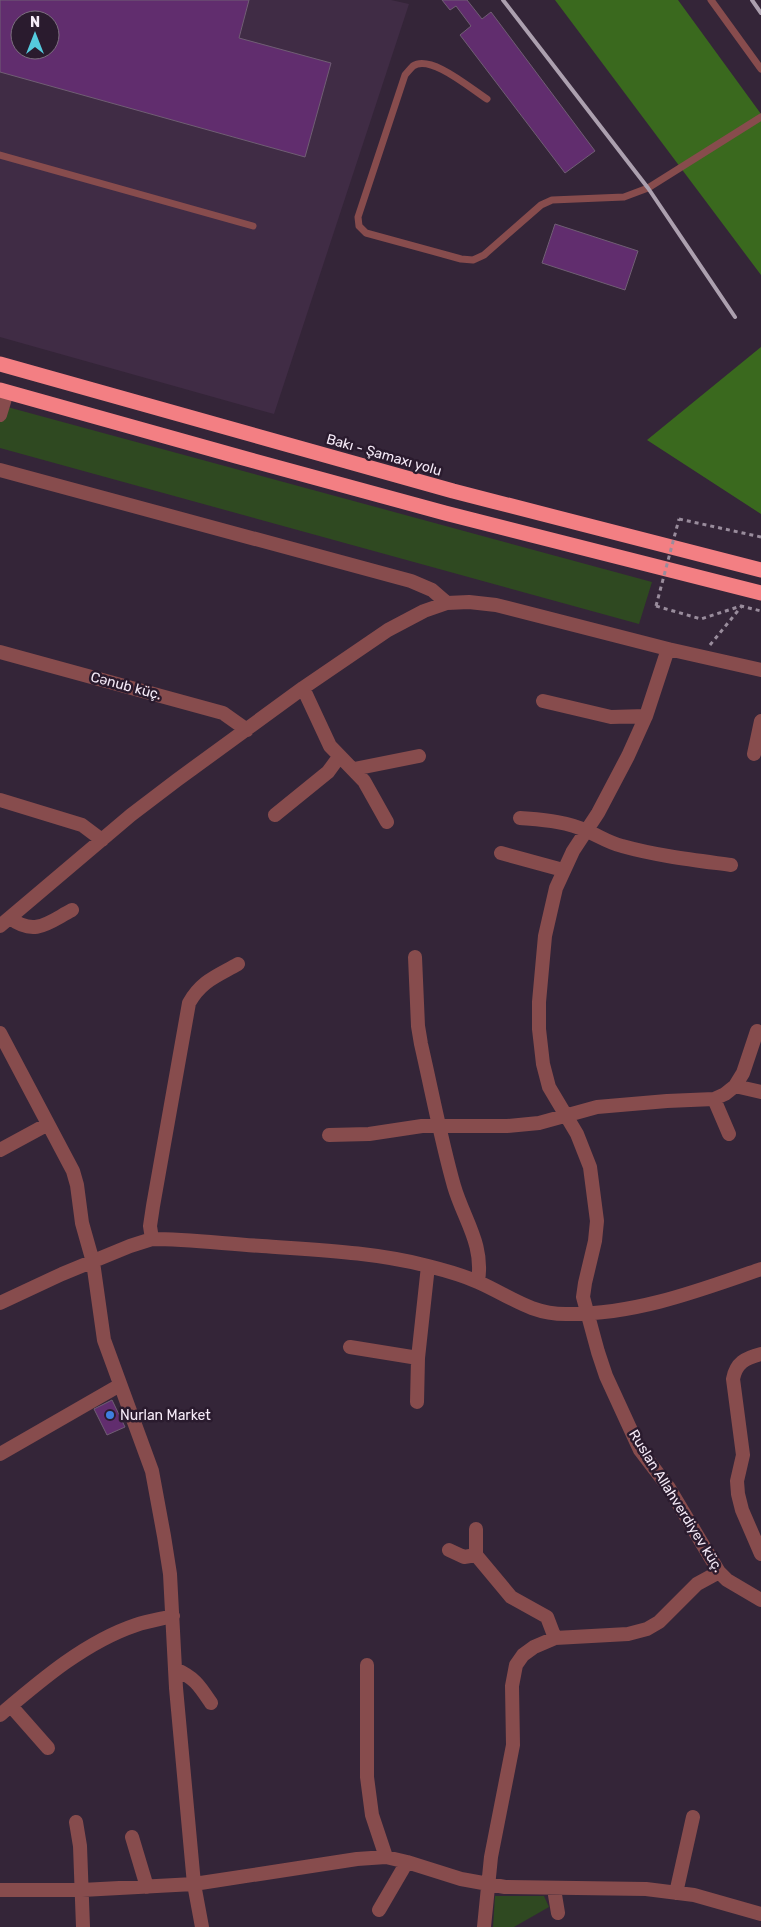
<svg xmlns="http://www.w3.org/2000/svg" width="761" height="1927" viewBox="0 0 761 1927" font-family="Rubik,sans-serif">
	<rect width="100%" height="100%" fill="#342538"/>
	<!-- built -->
	<path fill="#402c45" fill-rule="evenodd" d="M0,0H391L409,4L274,414L0,337ZM20,20H50V50H20Z"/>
	<!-- green -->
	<path fill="#2f4921" d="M0,405L652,582L639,624L0,448Z
		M495,1896H544L549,1907L514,1927H493Z"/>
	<!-- forest -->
	<path fill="#3a691e" d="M555,0H678L761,114V275Z
		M761,347V514L647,440Z"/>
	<!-- building -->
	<path fill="#612d6e" stroke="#705e74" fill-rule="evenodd" d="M0,0H249L239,38L331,63L305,157L0,72ZM20,20H50V50H20Z
		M442,0H467L482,19L491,12L595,151L565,173L460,35L471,26L456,6L450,10Z
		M555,224L638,251L625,290L542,263Z
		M112,1400L125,1427L107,1435L94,1409Z"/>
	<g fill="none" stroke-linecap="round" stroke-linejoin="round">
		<!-- path -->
		<path stroke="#998c9c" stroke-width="3" stroke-dasharray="4 4" stroke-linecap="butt" d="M679,519L761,537
			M656,606L701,619L741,606L761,611
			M710,645L741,607"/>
		<!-- lane -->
		<path stroke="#874c4d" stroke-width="7" d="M711,0L761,69
			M487,99C471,89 431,54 413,66C410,69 407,73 405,75L358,217L359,226L366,233L461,259L473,260L484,255L541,205L552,200L624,197L648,188L761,117
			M0,155L253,226"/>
		<!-- street -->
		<path stroke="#874c4d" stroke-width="14" d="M0,415L7,392
			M0,470L411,581L432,590L447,603
			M668,649L646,716L628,756L598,813L573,851L556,888L545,936L539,1002V1029L543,1064L549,1087L577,1134L590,1167L597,1221L595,1241L585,1283L583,1297L598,1352L606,1376L640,1450L669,1488L719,1572L727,1580L761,1600
			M0,652L223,713L247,730
			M303,688L330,746L364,781L387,822
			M543,701L611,717L646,716
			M754,754L761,721
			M354,769L419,756
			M0,800L82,825L102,840
			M275,815L328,772L339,757
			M520,818C543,820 566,821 587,831C599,836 609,843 622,846C658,856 694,860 731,865
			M501,853L563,870
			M10,918C35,937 49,922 72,910
			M0,926L131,815L177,780L303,688L388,630L424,611L447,603L469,602L496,605L668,649L761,670
			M415,957L418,1026L421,1044C432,1092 441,1140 454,1186C464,1220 484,1244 478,1281
			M0,1033L73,1171L77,1185L82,1223L93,1262L104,1340L152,1471L164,1536L170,1574L176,1688L194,1884L202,1927
			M735,1086L761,1092
			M714,1099L729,1134
			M329,1135L369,1134L422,1126H507L539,1123L597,1107L667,1101L714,1099L725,1094L735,1086L743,1073L757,1031
			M0,1150L48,1124
			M152,1239L150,1226L153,1206L189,1003C201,981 217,976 238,964
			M0,1303L62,1274L130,1246L152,1239C189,1239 226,1244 262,1246C317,1250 374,1252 428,1266C444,1270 462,1275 478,1282C510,1296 530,1314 566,1314C634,1315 698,1291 761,1269
			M350,1347L418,1358
			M761,1354C745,1358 736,1363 733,1379L743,1455L737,1481L738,1494L742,1510L761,1554
			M417,1402L418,1358L428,1266
			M0,1454L120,1385
			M476,1529V1555
			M449,1550L464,1557L476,1555L511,1597L547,1617L555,1638
			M367,1665V1777L372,1815L386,1857
			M175,1669C195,1678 199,1685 211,1703
			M11,1706L48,1748
			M0,1715C40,1681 85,1642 136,1625C148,1621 161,1619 173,1616
			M76,1822L80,1846L83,1927
			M132,1837L147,1887
			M554,1889L558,1913
			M0,1890H82L194,1884L357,1859L386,1857L407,1862L461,1879L505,1887L646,1889L694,1895L761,1914
			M676,1893L693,1817
			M379,1910L407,1862
			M484,1927L491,1857L513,1745L512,1686L516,1665L523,1655L534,1647L555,1638L628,1634L647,1629L659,1622L697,1584L719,1572"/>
		<!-- highway -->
		<path stroke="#f37f83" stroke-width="15" d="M0,364L453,491L761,570
			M0,390L236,456L445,513L761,593"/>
		<!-- rail -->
		<path stroke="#aca0af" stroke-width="4" d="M503,0L648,188L735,317
			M752,0L761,13"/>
		<!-- path-bridge -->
		<path stroke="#998c9c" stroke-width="3" stroke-dasharray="4 4" stroke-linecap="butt" d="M656,606L679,519"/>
	</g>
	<!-- markers -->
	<circle fill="#3f7fe0" stroke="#2a1b2e" stroke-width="2" cx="110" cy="1415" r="5"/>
	<g text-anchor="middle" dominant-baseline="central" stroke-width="5" stroke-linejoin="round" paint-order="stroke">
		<!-- street labels -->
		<g font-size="14" fill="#f6ebf8" stroke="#2a1b2e">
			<text transform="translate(384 455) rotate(16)">Bakı - Şamaxı yolu</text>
			<text transform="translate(126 686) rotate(15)">Cənub küç.</text>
			<text transform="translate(676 1501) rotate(58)">Ruslan Allahverdiyev küç.</text>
		</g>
		<!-- poi labels -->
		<g font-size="14" fill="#f6ebf8" stroke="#2a1b2e" text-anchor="start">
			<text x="120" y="1415">Nurlan Market</text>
		</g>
	</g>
	<!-- north arrow -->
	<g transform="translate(35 35)"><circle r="24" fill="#2a1b2e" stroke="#7c6e7f"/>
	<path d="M0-4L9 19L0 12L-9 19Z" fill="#55cade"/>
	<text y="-8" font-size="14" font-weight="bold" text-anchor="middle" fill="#f6ebf8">N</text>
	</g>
</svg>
